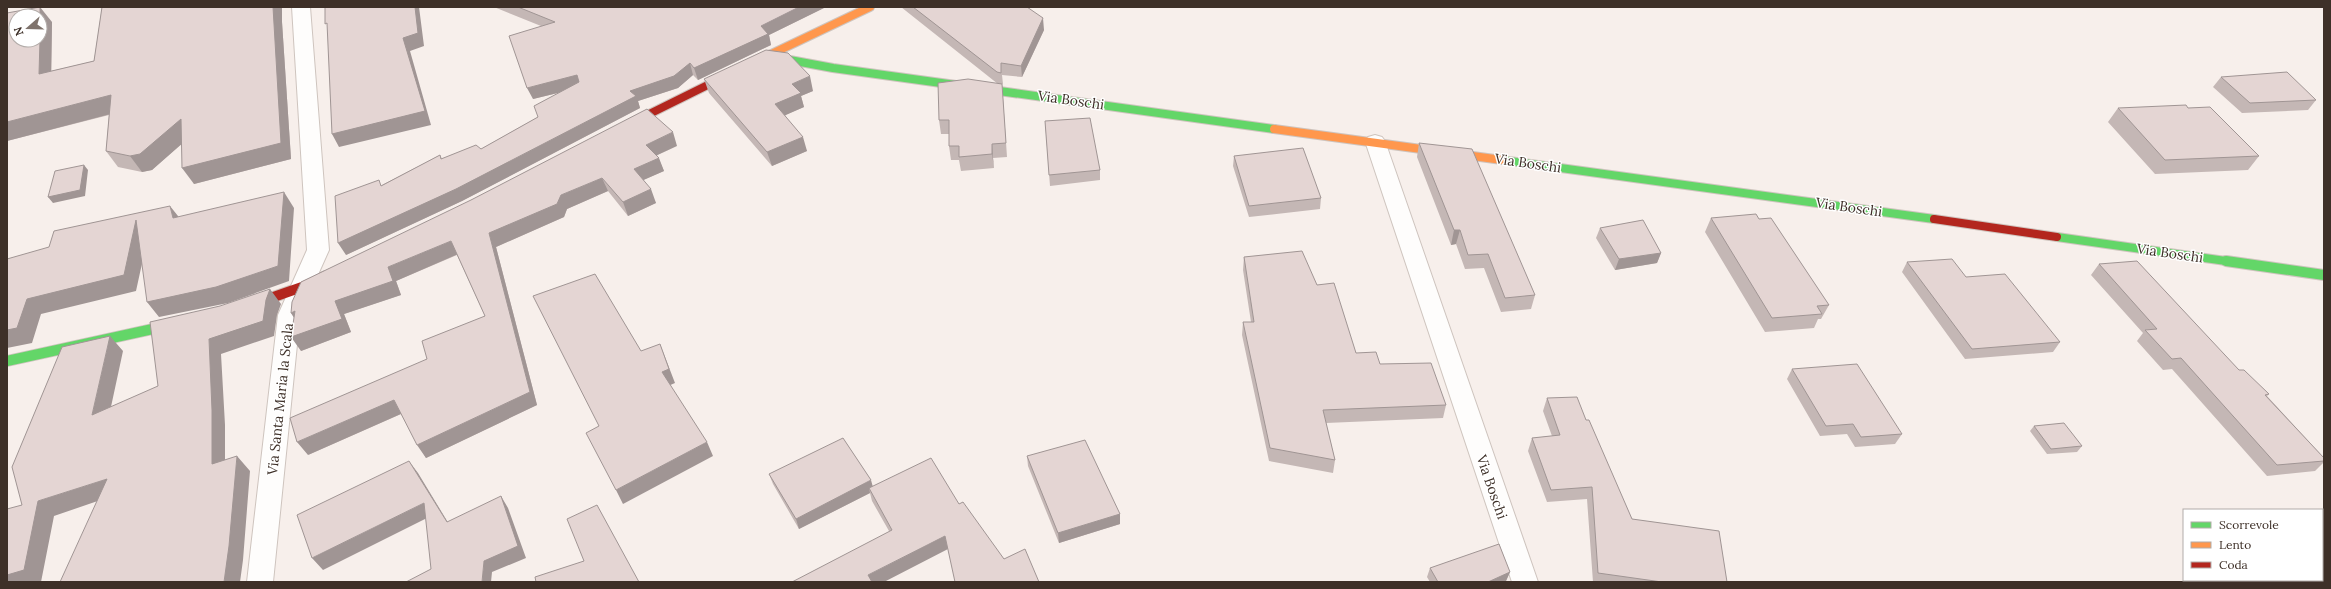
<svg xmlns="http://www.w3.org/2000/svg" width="2331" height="589" viewBox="0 0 2331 589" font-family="Lora,serif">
	<rect width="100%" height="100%" fill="#f7efeb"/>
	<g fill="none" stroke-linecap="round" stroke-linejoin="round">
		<!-- street casing -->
		<g stroke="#cec4be" stroke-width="2">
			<path id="street" d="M292,7H310L329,250L300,315L273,582H247L278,315L307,250Z
				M1375,135L1382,137L1385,141L1538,582H1512L1365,141L1368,137Z"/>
		</g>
		<!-- fast-far1 casing -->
		<g stroke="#cec4be" stroke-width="10">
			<path id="fast-far1" d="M768,56L833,68L1274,129
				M1502,160L1934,219
				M2057,237L2233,262"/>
		</g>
		<!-- fast casing -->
		<g stroke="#cec4be" stroke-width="12">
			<path id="fast" d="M2226,261L2324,275
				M7,361L180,323"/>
		</g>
		<!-- slow casing -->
		<g stroke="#cec4be" stroke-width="10">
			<path id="slow" d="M765,57L870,7
				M1274,129L1502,160"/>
		</g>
		<!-- jam-far1 casing -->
		<g stroke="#cec4be" stroke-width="10">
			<path id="jam-far1" d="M625,126L734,72
				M1934,219L2057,237"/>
		</g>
		<!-- jam casing -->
		<g stroke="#cec4be" stroke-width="12">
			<path id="jam" d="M248,306L302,287L326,276"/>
		</g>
		<!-- street -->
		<use href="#street" fill="#fefdfc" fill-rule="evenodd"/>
		<!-- fast-far1 -->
		<use href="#fast-far1" stroke="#63d668" stroke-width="8"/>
		<!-- fast -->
		<use href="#fast" stroke="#63d668" stroke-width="10"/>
		<!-- slow -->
		<use href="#slow" stroke="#ff974d" stroke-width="8"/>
		<!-- jam-far1 -->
		<use href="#jam-far1" stroke="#b3261e" stroke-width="8"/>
		<!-- jam -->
		<use href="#jam" stroke="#b3261e" stroke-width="10"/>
	</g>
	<!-- wall -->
	<path fill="#c4b7b5" d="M102,7H282V22L291,159L194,184L181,144L152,170L142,172L118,167L106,151L109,115L7,141V13L52,22L51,71L94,61Z
		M494,7H826L769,35L771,45L698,80L693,75L678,88L638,101L640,108L462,201L346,255L382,185L440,155L442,159L481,149L538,117L558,93L533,99L541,26Z
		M901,7H1027L1044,30L1022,77L1002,75L1003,84H1002L1003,98L1007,157L993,158L994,168L961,171L959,160H951L949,146V134H941L939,120L998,84Z
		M2221,77L2316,100L2308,110L2242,113L2213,87Z
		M704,79L813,91L801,96L804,107L785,115L807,151L772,166L709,93Z
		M2118,108H2188L2259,156L2248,170L2155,174L2108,122Z
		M1045,121L1100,170V180L1050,186Z
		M1419,143L1535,295L1531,309L1501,312L1484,268L1465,269L1456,244L1451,245L1417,157Z
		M677,146L657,155L664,171L643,180L656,203L628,216L608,191L567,209L564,217L496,247L537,405L426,458L401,414L308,455L427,359L485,316L457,255L396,281L401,295L344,314L351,332L301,351L294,318L291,313Z
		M1234,156L1321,198L1320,209L1249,217L1233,166Z
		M1711,218L1759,219L1829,305L1821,319H1818L1814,328L1765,332L1705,232Z
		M1600,228L1661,253L1657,263L1615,270L1596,238Z
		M1244,257L1317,285L1356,353L1380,364L1446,405L1443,418L1326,423L1335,460L1333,473L1269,461L1242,335L1243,322H1251L1243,270Z
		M1907,262L1966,277L2060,342L2053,352L1965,359L1902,272Z
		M2099,264L2239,370L2269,394L2267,396L2324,458V462L2315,471L2267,476L2172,369L2163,370L2137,341L2143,333L2091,275Z
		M1792,369L1902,434L1895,444L1855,447L1847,434L1820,436L1787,379Z
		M1547,398L1586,420L1632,519L1727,582H1593L1587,499L1547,502L1528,451L1532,438L1552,436L1543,411Z
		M2034,426L2082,446L2077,452L2047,454L2030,431Z
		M1027,456L1120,514V524L1059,543L1028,466Z
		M769,474L873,486L959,504L1004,559L1039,582L948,549L889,531L872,501L870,493L799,529L773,484Z
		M1430,568L1510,572L1506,581L1505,582H1430L1427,577Z"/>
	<!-- shaded-wall -->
	<path fill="#a09594" d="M40,7L52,22L51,90L39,74Z
		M273,7H282V22L291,159L194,184L182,168Z
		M415,7H419L424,46L410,51L431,125L339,147L332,134L403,38Z
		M799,7H826L769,35L771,45L698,80L694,68L761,26Z
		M1043,18L1044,30L1022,77L1021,66Z
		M690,63L693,75L678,88L638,101L640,108L462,201L346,255L338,243L630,91Z
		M577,75L582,87L533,99L527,88Z
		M810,76L813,91L801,96L804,107L779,118L775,104L792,84Z
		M111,95L122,111L7,141V122Z
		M181,119L192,135L152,170L142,172L130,156Z
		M673,132L677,146L651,158L646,145Z
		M803,137L807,151L772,166L767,152Z
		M992,144L993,158L994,168L992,154Z
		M659,158L664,171L639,182L634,169Z
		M84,165L88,170L85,196L53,203L48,197Z
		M602,178L608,191L567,209L564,217L496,247L537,405L426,458L417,445L530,392L489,233L561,195Z
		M651,189L656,203L628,216L623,202Z
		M284,192L294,208L289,281L228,303L159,317L147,302Z
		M170,206L182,221L173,218Z
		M136,220L148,236L136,291L41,314L32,343L7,348V330L27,299Z
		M1454,230H1460L1456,244L1451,245Z
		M451,241L458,254L396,281L401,295L344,314L351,332L301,351L291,337L335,301L388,267Z
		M1661,253L1657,263L1615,270L1619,259Z
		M270,289L281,304L277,315L274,336L221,354L225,425V479L212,464L209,339L266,300Z
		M295,311L300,326L291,313Z
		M110,336L123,351L106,430L92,415Z
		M660,344L675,383L668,386L662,372Z
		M394,400L403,413L308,455L297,442Z
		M707,442L713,456L623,504L616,490Z
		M237,456L250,471L243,560L240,582H224Z
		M409,461L418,473L455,534L447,522Z
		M107,479L121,493L54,516L41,582H7V575L38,501Z
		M871,480L874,491L869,488L870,493L799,529L796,519Z
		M501,496L508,508L526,558L492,572L491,582H482L484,561Z
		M424,503L433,515L323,570L312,558Z
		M1120,514V524L1059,543L1058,533Z
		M945,536L948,549L884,582H871L868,575Z
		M1510,572L1506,581L1505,582H1488Z"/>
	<!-- building -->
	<path fill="#e4d5d3" stroke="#a09594" d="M40,7V18V16H16V40H40L39,74L94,61L102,7H273L281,143L182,168L181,119L140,154L130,156L106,151L111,95L7,122V13Z
		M325,7H415L418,33L403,38L425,111L332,134L327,23L325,24Z
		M518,7H799L761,26L768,34L694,68L690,63L674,76L630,91L636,96L456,189L338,243L335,196L379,180L381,186L440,155L441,159L476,145L481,149L538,117L534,106L579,82L577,75L527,88L509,36L555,22Z
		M913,7H1027L1043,18L1021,66L1001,63V73L997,72Z
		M766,50L788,53L810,76L792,84L801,93L775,104L803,137L767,152L704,79Z
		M2287,72L2316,100L2250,103L2221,77Z
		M968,79L1002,84L1006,143L992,144V154L959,157V146H949V120H939L938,83Z
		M2186,105L2188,108L2210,107L2259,156L2165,160L2118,108Z
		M647,109L673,132L646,145L659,158L634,169L651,189L623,202L602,178L561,195L557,204L489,233L530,392L417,445L394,400L297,442L290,418L427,359L422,341L485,316L451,241L388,267L393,281L335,301L342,319L291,337L295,311L291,313L292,302L301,282L471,200Z
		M1090,118L1100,170L1049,175L1045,121Z
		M1419,143L1472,149L1535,295L1505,298L1488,254L1468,255L1460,230H1454Z
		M1303,148L1321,198L1249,206L1234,156Z
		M84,165L80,190L48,197L55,171Z
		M284,192L278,266L216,287L147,302L136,220L124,275L27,299L17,328L7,330V259L49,247L54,231L170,206L173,218Z
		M1756,214L1759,219L1771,218L1829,305L1817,306L1822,314L1772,318L1711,218Z
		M1643,220L1661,253L1619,259L1600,228Z
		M1302,251L1317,285L1334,283L1356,353L1376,352L1380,364L1431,363L1446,405L1323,410L1335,460L1270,448L1243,322H1254L1244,257Z
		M1952,259L1966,277L2005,274L2060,342L1972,349L1907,262Z
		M2137,261L2239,370H2244L2269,394L2265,395L2324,458V461L2277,465L2181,358L2172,359L2145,330L2157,329L2099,264Z
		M595,274L641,351L660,344L669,369L662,372L707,442L616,490L586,433L599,426L533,296Z
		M270,289L266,300L263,321L209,339L212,410V464L237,456L229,546L224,582H60L107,479L38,501L24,570L7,575V509L22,505L12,467L62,347L110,336L92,415L158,386L150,322L220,306Z
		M1857,364L1902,434L1861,437L1853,424L1826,426L1792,369Z
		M1577,397L1586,420H1589L1632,519L1719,531L1727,582H1662L1598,573L1592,487L1551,490L1532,438L1560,435L1547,398Z
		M2064,423L2082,446L2051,449L2034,426Z
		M843,438L871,480L796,519L769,474Z
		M1085,440L1120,514L1058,533L1027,456Z
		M931,458L959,504L963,502L1004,559L1025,549L1039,582H955L945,536L868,575L872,582H792L892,530L869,488Z
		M409,461L447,522L501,496L518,546L484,561L482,582H406L431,569L424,503L312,558L297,515Z
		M597,505L639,582H536L535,577L584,561L567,519Z
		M1499,544L1510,572L1488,582H1438L1430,568Z"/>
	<g text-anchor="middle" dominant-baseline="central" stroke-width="3" stroke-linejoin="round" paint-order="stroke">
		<!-- street labels -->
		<g font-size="14" fill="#3e3028" stroke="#fff">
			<text transform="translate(1071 100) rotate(8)">Via Boschi</text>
			<text transform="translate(1528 163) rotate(8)">Via Boschi</text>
			<text transform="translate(1849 207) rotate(8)">Via Boschi</text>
			<text transform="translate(2170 253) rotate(8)">Via Boschi</text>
			<text transform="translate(280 399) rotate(-84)">Via Santa Maria la Scala</text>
			<text transform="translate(1492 487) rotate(71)">Via Boschi</text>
		</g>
	</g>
	<!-- border -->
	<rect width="2331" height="589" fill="none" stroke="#3e3028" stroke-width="16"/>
	<!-- legend -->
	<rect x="2183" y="509" width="140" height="72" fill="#ffffff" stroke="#b2aca9"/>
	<rect x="2191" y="522" width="20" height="6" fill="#63d668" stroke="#b2aca9"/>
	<text x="2219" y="529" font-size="12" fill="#3e3028">Scorrevole</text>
	<rect x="2191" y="542" width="20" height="6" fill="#ff974d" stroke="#b2aca9"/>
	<text x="2219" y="549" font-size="12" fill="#3e3028">Lento</text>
	<rect x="2191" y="562" width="20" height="6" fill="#b3261e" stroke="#b2aca9"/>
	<text x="2219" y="569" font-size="12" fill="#3e3028">Coda</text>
	<!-- north arrow -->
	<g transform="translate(28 28) rotate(250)"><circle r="19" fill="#ffffff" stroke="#b2aca9"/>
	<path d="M0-3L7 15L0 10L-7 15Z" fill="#7f736c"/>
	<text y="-6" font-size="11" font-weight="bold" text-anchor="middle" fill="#3e3028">N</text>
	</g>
</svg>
